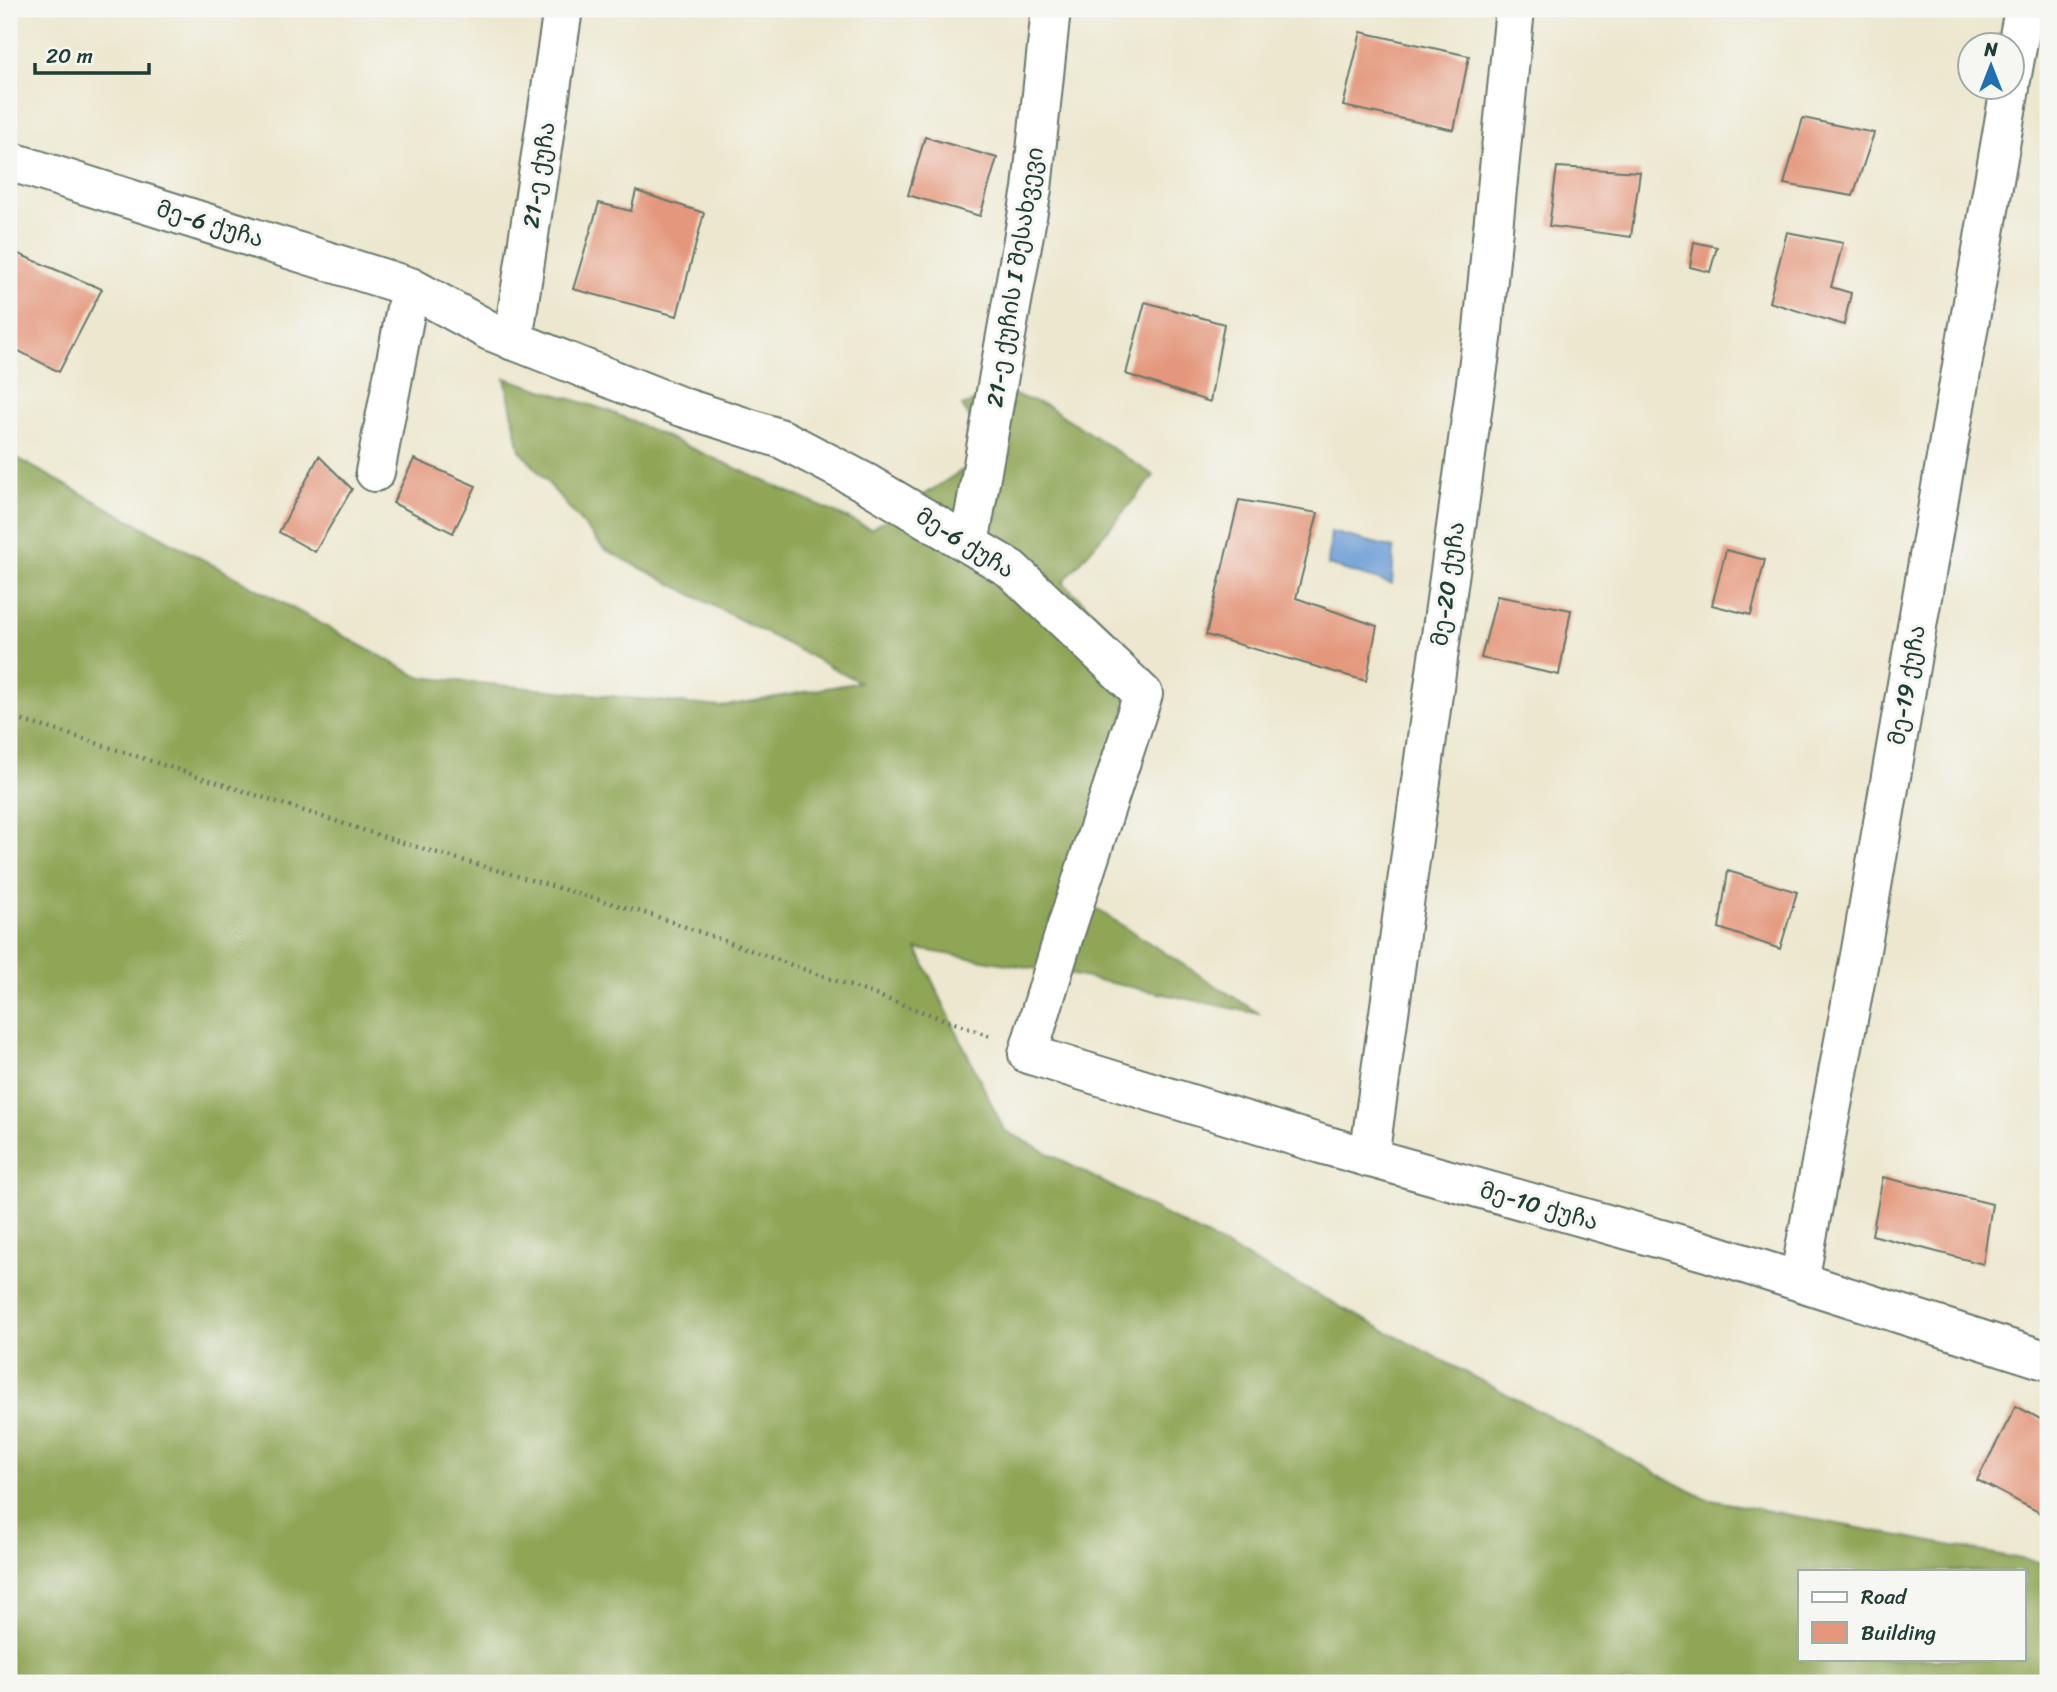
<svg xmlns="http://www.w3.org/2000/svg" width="2057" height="1692" viewBox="0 0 2057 1692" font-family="Sriracha,'Noto Sans Georgian',sans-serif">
	<rect width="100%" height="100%" fill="#f6f6f2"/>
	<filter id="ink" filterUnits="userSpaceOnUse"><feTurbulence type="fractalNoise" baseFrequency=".0143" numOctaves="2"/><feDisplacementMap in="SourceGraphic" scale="14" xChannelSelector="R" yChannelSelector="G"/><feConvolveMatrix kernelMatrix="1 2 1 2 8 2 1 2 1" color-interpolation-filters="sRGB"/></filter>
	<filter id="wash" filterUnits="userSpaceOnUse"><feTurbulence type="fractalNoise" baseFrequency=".00686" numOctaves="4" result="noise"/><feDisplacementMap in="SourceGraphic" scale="28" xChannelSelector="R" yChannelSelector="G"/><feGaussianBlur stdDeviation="1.57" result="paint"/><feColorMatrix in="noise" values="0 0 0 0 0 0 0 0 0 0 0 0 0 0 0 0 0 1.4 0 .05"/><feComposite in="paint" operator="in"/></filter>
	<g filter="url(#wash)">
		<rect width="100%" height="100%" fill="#ece7ce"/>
		<!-- forest -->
		<path fill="#8fa657" stroke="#577246" stroke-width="2" fill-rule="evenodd" d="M505,378L609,411L871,529L992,451L962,406L1002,391L1048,406L1154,476L1063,582L1123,642L1134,763L1089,904L1260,1014L1068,974L917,949L1004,1130L1706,1499L2048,1564V1683H9V454L419,677L720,707L860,682L604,549L520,450ZM1800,1571H2024V1659H1800Z"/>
		<!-- water -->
		<path fill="#6d9dd6" stroke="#466d85" stroke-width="2" d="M1331,532L1394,548L1392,584L1328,565Z"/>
		<g id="blocks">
			<!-- building -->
			<path fill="#e4977b" d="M1361,32L1469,56L1454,130L1343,106Z
				M1803,118L1874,133L1853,196L1784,184Z
				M925,137L997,158L980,216L908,195Z
				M1557,167L1640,172L1631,237L1549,226Z
				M636,191L704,213L677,316L573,289L599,203L631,211Z
				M1787,232L1843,243L1831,287L1851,293L1844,325L1769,302Z
				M1694,242L1717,247L1710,272L1690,267Z
				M9,250L102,289L59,372L9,346Z
				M1145,302L1224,324L1210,402L1126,374Z
				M319,456L352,489L315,552L279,532Z
				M414,459L476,486L453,533L393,503Z
				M1239,500L1318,513L1296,598L1377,626L1366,681L1206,635Z
				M1726,550L1765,560L1751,615L1712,605Z
				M1497,596L1571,610L1559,675L1481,658Z
				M1728,871L1797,892L1780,949L1719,928Z
				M1883,1177L1992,1204L1983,1264L1872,1235Z
				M2016,1406L2048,1423V1517L1977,1480Z"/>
		</g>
	</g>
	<g filter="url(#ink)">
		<use href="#blocks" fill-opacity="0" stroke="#67786a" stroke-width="2"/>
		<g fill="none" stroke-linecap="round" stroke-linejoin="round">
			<!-- minor casing -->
			<g stroke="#67786a" stroke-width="42">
				<path id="minor" d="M2011,80L2024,9
					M9,161L410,287L490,331L682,407L782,439L866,483L1011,569L1143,694L1065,932L1028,1054L1321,1144L1707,1252L2048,1361
					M513,341L563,9
					M375,472L410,287
					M969,544L1032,189L1051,9
					M1369,1158L1482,339L1515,9
					M1799,1281L1861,950L2010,88"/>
			</g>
			<!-- path -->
			<path stroke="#67786a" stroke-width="4.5" stroke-dasharray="2 5" stroke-linecap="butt" d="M9,717L62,732L400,842L655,916L993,1037"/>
			<!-- minor -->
			<use href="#minor" stroke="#fff" stroke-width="38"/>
		</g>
	</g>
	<g text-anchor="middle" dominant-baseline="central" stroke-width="6" stroke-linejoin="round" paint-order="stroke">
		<!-- street labels -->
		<g font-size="23" fill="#1f3d34" stroke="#f6f6f2">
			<text transform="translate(539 175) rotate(-81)">21-ე ქუჩა</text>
			<text transform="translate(210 224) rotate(17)">მე-6 ქუჩა</text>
			<text transform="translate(1015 277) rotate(-81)">21-ე ქუჩის I შესახვევი</text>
			<text transform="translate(965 543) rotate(32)">მე-6 ქუჩა</text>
			<text transform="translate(1448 584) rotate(-82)">მე-20 ქუჩა</text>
			<text transform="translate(1907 685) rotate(-80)">მე-19 ქუჩა</text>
			<text transform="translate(1539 1206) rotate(16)">მე-10 ქუჩა</text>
		</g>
	</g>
	<!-- margin -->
	<rect width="2057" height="1692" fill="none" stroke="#f6f6f2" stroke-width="35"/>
	<!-- legend -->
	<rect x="1798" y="1570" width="228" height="91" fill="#f6f6f2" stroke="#a0aca6" stroke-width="2"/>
	<rect x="1812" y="1592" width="35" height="10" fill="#ffffff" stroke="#a0aca6" stroke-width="2"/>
	<text x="1861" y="1604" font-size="21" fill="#1f3d34">Road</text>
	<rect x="1812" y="1622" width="35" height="21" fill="#e4977b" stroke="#a0aca6" stroke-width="2"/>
	<text x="1861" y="1640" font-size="21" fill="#1f3d34">Building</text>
	<!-- north arrow -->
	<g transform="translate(1991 66)"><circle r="33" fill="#f6f6f2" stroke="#a0aca6" stroke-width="2"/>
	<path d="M0-5L12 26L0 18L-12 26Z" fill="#1f6fb2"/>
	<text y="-10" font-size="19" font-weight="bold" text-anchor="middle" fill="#1f3d34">N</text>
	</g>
	<!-- scale -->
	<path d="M35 63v10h114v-10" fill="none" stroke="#1f3d34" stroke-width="3.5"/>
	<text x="46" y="63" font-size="21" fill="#1f3d34" stroke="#f6f6f2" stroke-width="5" paint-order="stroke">20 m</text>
</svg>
